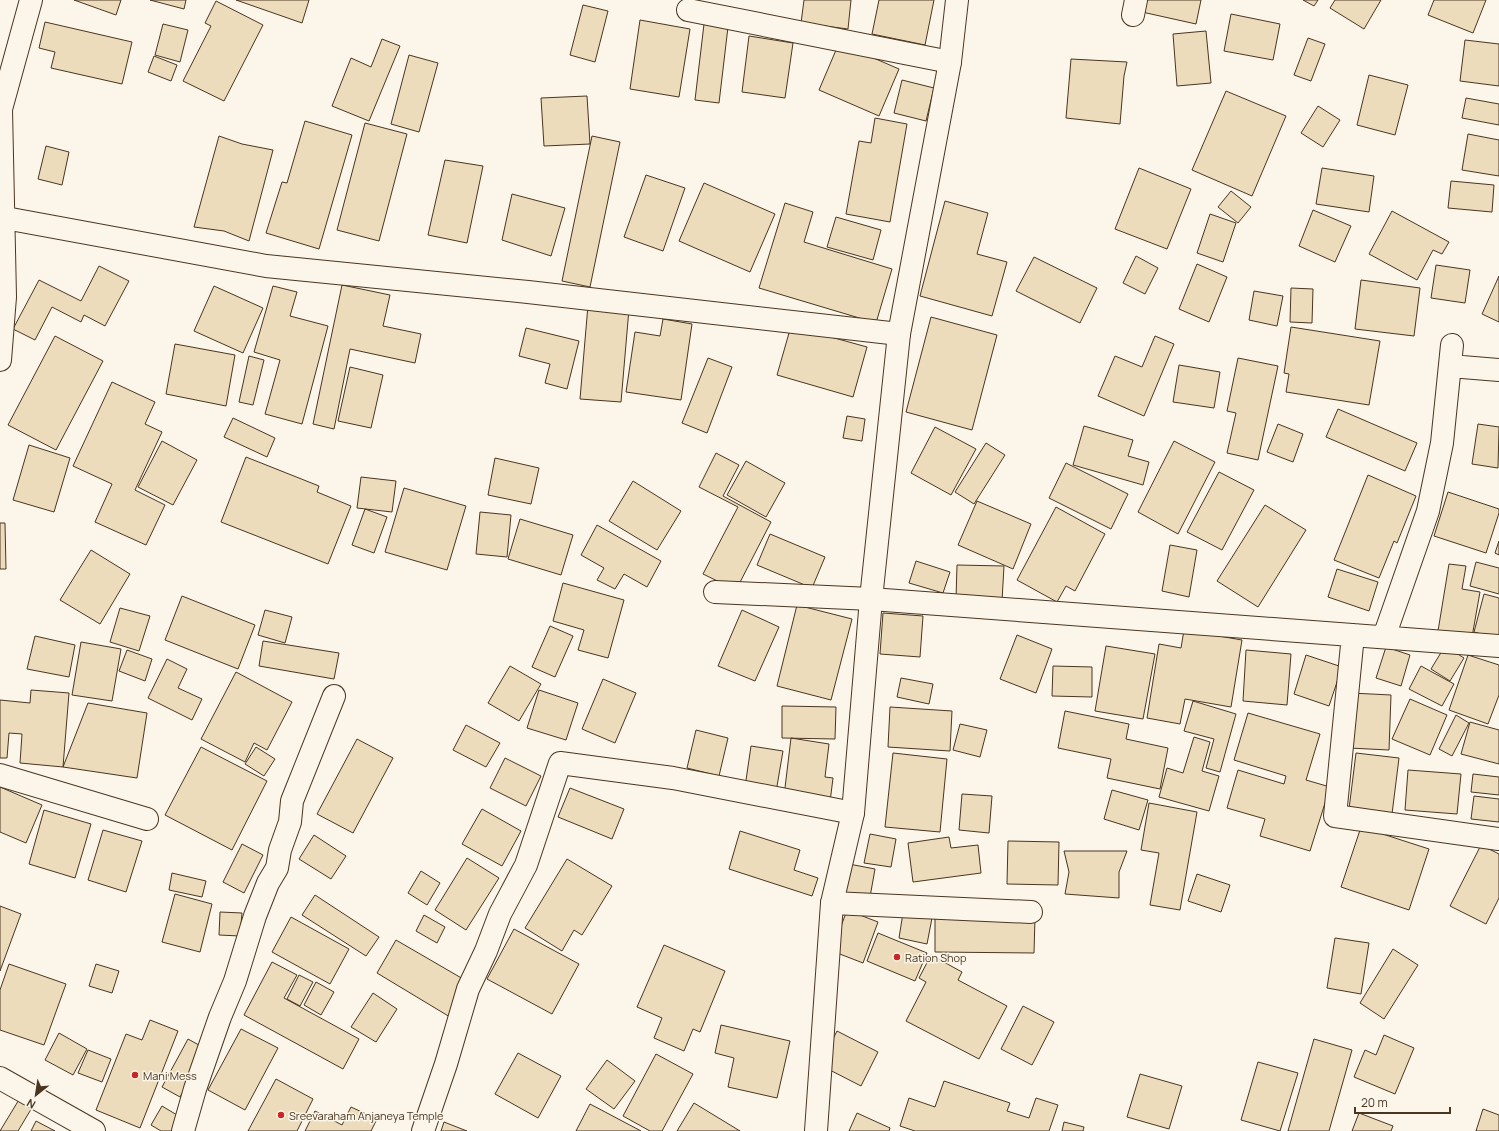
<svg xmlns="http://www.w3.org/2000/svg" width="1499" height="1131" viewBox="0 0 1499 1131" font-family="Manrope,sans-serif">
	<rect width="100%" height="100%" fill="#fbf6e9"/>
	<!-- building -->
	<path fill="#ecdcbc" stroke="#4a3520" d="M74,0H121L116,15Z
		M150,0H186L184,9Z
		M236,0H309L302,23Z
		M804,0H851L848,29L801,23Z
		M879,0H934L925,45L872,34Z
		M1145,0H1201L1196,24L1142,12Z
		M1303,0H1318L1314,6Z
		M1335,0H1381L1364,29L1330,8Z
		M1434,0H1486L1473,33L1428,15Z
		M216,1L263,25L224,101L183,81L211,26L205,23Z
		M583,5L608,11L595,62L570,55Z
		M1231,14L1280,24L1273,60L1224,51Z
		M640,20L690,29L679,97L630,89Z
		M45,22L132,42L122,84L51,68L55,52L39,48Z
		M163,24L188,30L180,62L155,55Z
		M704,24L728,27L719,103L695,100Z
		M1206,31L1211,83L1177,86L1173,34Z
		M749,36L793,43L785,98L742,92Z
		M1308,38L1325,44L1311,81L1294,75Z
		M382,39L400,46L369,121L332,106L351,58L371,67Z
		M1465,40L1499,44V86L1460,81Z
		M839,43L899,69L879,116L819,90Z
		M409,55L438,63L419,132L391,124Z
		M154,56L177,65L171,81L148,72Z
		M1071,59L1127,62L1124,76L1120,124L1066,118Z
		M1369,75L1408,85L1395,135L1357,125Z
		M902,80L934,88L926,121L894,113Z
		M1226,91L1286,116L1252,196L1192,170Z
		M587,96L590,144L544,146L541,98Z
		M1466,98L1499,104V125L1462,118Z
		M1318,106L1340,120L1323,147L1301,133Z
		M875,118L907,124L890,222L846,214L859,141L871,143Z
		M305,121L352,135L319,249L266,233L282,182L287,183Z
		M365,123L407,134L379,241L337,230Z
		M1468,134L1499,140V176L1462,170Z
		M219,136L242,144L273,150L249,241L224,231L194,227Z
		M592,136L620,142L590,287L562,281Z
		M46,146L69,152L62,185L38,179Z
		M445,160L483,166L467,243L428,235Z
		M1139,168L1191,189L1167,249L1115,229Z
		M1322,168L1374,176L1369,212L1316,204Z
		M646,175L685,188L663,251L624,237Z
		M1451,181L1494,185L1492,212L1448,208Z
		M704,183L775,214L750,272L679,241Z
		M1231,191L1251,207L1238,223L1218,207Z
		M512,194L565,208L551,256L502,240Z
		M945,201L988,213L977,254L1007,262L992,316L920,296Z
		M785,203L813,212L804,242L892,269L876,323L759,288Z
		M1313,210L1351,226L1335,262L1299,246Z
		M1392,211L1449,242L1442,254L1433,250L1417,280L1369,254Z
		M1210,214L1236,223L1223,262L1197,253Z
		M836,217L881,230L873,260L827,247Z
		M1136,256L1158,268L1145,294L1123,283Z
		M1034,257L1097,288L1080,323L1016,291Z
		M1197,264L1227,277L1209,322L1179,309Z
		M1436,265L1470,270L1465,303L1431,298Z
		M99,266L129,281L105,326L84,315L81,322L52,307L35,340L13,329L39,280L81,301Z
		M1499,276V322L1482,314Z
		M1361,280L1420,288L1414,336L1355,329Z
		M342,285L390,295L383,326L421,334L415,363L350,349L334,429L313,424Z
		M214,286L263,308L243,353L194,331Z
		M273,286L297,292L290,316L328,326L302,424L265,414L280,360L254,352Z
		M1291,288L1313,289L1312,323L1290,322Z
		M1254,291L1283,296L1277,326L1249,320Z
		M588,305L629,309L621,402L580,399Z
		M931,317L997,335L972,430L906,412Z
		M663,319L692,324L681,400L626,392L635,332L660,336Z
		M791,326L867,347L853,397L777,375Z
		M1291,327L1380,341L1369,405L1286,392L1289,374L1284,373Z
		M526,328L579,341L567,389L545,383L550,364L519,356Z
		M55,336L103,361L56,450L8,425Z
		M1155,336L1174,344L1144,416L1098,396L1115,356L1142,367Z
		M175,344L235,355L226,406L166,394Z
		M249,356L264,360L253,405L239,402Z
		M708,358L732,367L707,433L682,423Z
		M1238,358L1278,366L1258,460L1227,453L1236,413L1227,411Z
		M1179,365L1220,372L1214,408L1173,402Z
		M350,367L383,375L371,428L338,421Z
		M112,382L155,402L145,424L162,432L135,490L165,505L146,545L95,522L112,484L73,466Z
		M1338,409L1417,443L1405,471L1326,437Z
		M847,416L865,419L862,441L843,438Z
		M233,418L275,438L267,457L224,437Z
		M1278,424L1303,434L1293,462L1267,452Z
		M1478,424L1499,427L1498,468L1472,464Z
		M1084,426L1133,440L1128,456L1149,462L1143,485L1073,465Z
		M935,427L976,449L951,495L911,473Z
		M162,441L197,460L173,505L138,487Z
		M1174,441L1215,462L1178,534L1138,512Z
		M986,443L1005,455L974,504L955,492Z
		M29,445L70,458L54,512L13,500Z
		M716,453L739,465L723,496L771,522L736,590L703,574L738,507L699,487Z
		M246,457L319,486L317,492L351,506L328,564L221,522Z
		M495,458L539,468L531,504L488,495Z
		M746,461L785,483L766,517L727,495Z
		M1066,463L1128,494L1111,529L1049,498Z
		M1219,472L1254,490L1222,550L1187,532Z
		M1368,475L1416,496L1397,543L1394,541L1379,578L1334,560Z
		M361,477L396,481L392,512L357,508Z
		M633,481L681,511L657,550L609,521Z
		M404,488L466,506L447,570L385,552Z
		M1448,492L1499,509V513L1486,553L1434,536Z
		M977,501L1031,524L1013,569L958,545Z
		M1265,505L1306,530L1258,607L1217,581Z
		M1056,507L1105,534L1075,591L1066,586L1057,602L1017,580Z
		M365,509L387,517L374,553L352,545Z
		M480,512L511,515L507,557L476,554Z
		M520,519L573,535L561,575L508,559Z
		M0,523H5L6,569H0Z
		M597,525L661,561L647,587L624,574L615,589L597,580L604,568L581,555Z
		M770,534L825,557L812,588L757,565Z
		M1499,541V555L1495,553Z
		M1170,545L1197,550L1189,597L1162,591Z
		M91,550L130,574L100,624L60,600Z
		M916,561L950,572L943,593L909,583Z
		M1476,562L1499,568V594L1470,586Z
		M1449,564L1466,566L1462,589L1480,592L1472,637L1438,631Z
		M957,565L1004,566L1002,601L956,599Z
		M1337,569L1378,582L1369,611L1328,597Z
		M563,583L624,600L608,658L578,650L584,630L553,621Z
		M1484,594L1499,598V639L1474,632Z
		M182,596L255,625L238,669L165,640Z
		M797,605L852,619L831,700L777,686Z
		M120,608L150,616L139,651L110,642Z
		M265,610L292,617L285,643L258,635Z
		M742,610L779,627L755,681L718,666Z
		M883,613L923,616L920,657L880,654Z
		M550,626L573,636L555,677L532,667Z
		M1184,630L1242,640L1231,707L1185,699L1180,724L1147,718L1159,644L1181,648Z
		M1017,635L1052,649L1036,693L1000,679Z
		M35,636L75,645L69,677L27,669Z
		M263,641L339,653L334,679L259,666Z
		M81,642L121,649L112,701L72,695Z
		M1106,646L1155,654L1143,719L1095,711Z
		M1445,646L1464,658L1450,681L1431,669Z
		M1386,647L1410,655L1401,686L1376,678Z
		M127,650L152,659L145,681L119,671Z
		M1246,650L1291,654L1287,705L1243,701Z
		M1306,655L1342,667L1329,706L1294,694Z
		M1468,655L1499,665V695L1488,724L1449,710Z
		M167,659L187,669L178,688L202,699L192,720L148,698Z
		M510,666L541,684L519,721L488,703Z
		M1053,666L1092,667V697L1052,696Z
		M1421,666L1454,684L1442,706L1409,689Z
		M236,672L292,702L267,750L254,743L245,762L201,739Z
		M901,678L933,684L929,704L897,697Z
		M603,679L636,693L615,743L582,729Z
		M31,690L69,693L63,767L20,763L22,734L9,733L7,758H0V700L30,703Z
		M539,690L578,703L566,740L527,728Z
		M1351,693L1391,695L1389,750L1349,748Z
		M1410,699L1447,715L1430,755L1392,739Z
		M1193,701L1236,714L1220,772L1206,768L1214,739L1184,731Z
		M88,703L147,713L137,778L63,767Z
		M782,706L836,707L835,739L782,738Z
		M890,707L952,711L950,751L888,747Z
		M1065,711L1129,724L1126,739L1168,748L1160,789L1107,778L1111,759L1058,748Z
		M1248,713L1320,734L1306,780L1330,787L1310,851L1260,836L1265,819L1227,808L1238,770L1284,784L1286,776L1234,760Z
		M1456,715L1469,723L1452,756L1439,749Z
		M1470,722L1499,730V764L1461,754Z
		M960,724L987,730L980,757L953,750Z
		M466,725L500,743L486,767L453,750Z
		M696,730L728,738L719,776L687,768Z
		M1194,737L1210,742L1202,771L1219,776L1209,811L1159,797L1167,768L1183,773Z
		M791,738L829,744L825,777L833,778L830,802L784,796Z
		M357,739L393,758L353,833L317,814Z
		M751,746L783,751L776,792L745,787Z
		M201,747L267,781L232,850L165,815Z
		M256,747L275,759L264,776L245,764Z
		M893,753L947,759L940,832L885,827Z
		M1356,753L1399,758L1392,814L1349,809Z
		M505,758L541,776L526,806L490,788Z
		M1408,770L1461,774L1457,814L1405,810Z
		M1473,774L1499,777V795L1471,792Z
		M0,787L42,805L26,843L0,832Z
		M570,788L624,809L612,839L558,817Z
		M1112,790L1148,800L1139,830L1104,819Z
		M962,794L992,796L989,833L959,830Z
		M1474,796L1499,799V822L1471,819Z
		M1149,803L1197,812L1180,910L1150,905L1159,853L1141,850Z
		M482,809L521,831L502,866L462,844Z
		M44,810L91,824L75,878L29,864Z
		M1361,827L1429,849L1409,910L1341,887Z
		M103,830L142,841L126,892L88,880Z
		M740,831L800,850L794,870L818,878L812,896L729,869Z
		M870,834L896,839L891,867L864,863Z
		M314,835L346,856L331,879L299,859Z
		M949,837L951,848L978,845L981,873L913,882L908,843Z
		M1008,841L1059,842L1058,885L1007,884Z
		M242,844L263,855L244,893L223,882Z
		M1481,845L1499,854V898L1486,924L1450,906Z
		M1064,851H1127L1119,872V898L1065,894L1069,872Z
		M467,858L499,878L466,930L435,910Z
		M567,859L612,886L582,935L574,930L562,951L525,928Z
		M849,864L875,869L870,897L844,892Z
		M421,871L440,883L427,905L408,893Z
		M172,873L206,881L202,897L169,890Z
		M1197,874L1230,885L1221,912L1188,901Z
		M175,894L212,904L200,952L162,942Z
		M315,895L379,937L366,956L302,915Z
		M0,906L21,914L0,971Z
		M847,910L878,922L863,963L832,951Z
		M220,912L242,913L240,936L219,935Z
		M903,913L932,918L927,944L899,938Z
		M424,915L445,927L437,943L416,931Z
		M291,917L349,949L330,984L272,952Z
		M935,917H1035L1034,953L935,952Z
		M514,929L579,964L552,1014L487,979Z
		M878,933L927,953L915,981L867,961Z
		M1335,938L1369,943L1361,994L1327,988Z
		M396,940L470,983L450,1017L377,973Z
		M664,945L725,971L700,1032L693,1029L684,1051L654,1038L662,1018L637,1007Z
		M1393,949L1418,965L1384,1019L1360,1003Z
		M931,955L962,972L958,980L1007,1006L979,1059L906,1021L926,982L919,978Z
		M272,962L297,975L284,998L359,1039L343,1069L244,1015Z
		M9,964L66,984L44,1045L0,1030V990Z
		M96,964L119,971L112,993L89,986Z
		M299,975L313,982L300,1006L287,999Z
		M316,982L334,992L321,1015L304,1005Z
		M373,993L397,1009L376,1042L351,1027Z
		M1023,1006L1054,1022L1032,1065L1001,1049Z
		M150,1020L178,1031L140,1128L96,1110L126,1034L142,1040Z
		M721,1025L790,1041L777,1098L728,1087L734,1058L715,1053Z
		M241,1029L278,1048L245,1110L208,1090Z
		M837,1031L878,1052L861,1086L820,1065Z
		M59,1033L87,1049L73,1075L45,1060Z
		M1384,1035L1414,1048L1395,1094L1354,1077L1365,1050L1376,1055Z
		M188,1039L206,1049L180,1097L162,1087Z
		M1314,1039L1352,1050L1329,1131H1288Z
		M88,1050L111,1059L102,1082L78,1073Z
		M518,1053L561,1076L538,1118L495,1094Z
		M656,1054L693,1074L662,1131H650L623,1116Z
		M607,1060L635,1081L614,1109L586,1089Z
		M1258,1062L1298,1073L1280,1131L1241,1120Z
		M1140,1074L1182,1086L1169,1129L1127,1117Z
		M276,1079L313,1099L297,1131H248Z
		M944,1081L1010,1103L1007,1111L1029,1118L1036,1098L1058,1105L1049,1131H915L900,1126L909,1098L935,1107Z
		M23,1093L36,1101L18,1131H0Z
		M694,1103L740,1131H677Z
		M590,1104L641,1131H576Z
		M162,1106L182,1118L174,1131H161L151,1125Z
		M351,1107L377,1119L371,1131H305L315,1111L342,1125Z
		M1483,1109L1499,1115V1131H1476Z
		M857,1113L890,1128L889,1131H849Z
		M1359,1113L1393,1126L1391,1131H1352Z
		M36,1121L55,1131H31Z
		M444,1122L467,1131H441Z
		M1064,1122L1084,1127L1083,1131H1062Z"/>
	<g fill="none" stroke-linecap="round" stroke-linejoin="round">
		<!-- minor casing -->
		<g stroke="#4a3520" stroke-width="24">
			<path id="minor" d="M688,10L950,62
				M1133,15L1136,0
				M0,217L266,266L528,292L899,334
				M0,360L5,297L1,109L31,0
				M1450,366L1499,370
				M715,592L871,599L1499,646
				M1353,635L1335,816L1499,839
				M1384,637L1428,511L1442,443L1452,345
				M0,775L147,819
				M832,903L1031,912
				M0,1078L94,1131
				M183,1131L195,1089L220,1017L235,981L255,916L268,883L277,868L280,850L290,822L292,801L334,696
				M423,1131L446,1064L468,989L486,951L500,914L526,865L560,763L673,778L853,813"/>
		</g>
		<!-- tertiary casing -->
		<g stroke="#4a3520" stroke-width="24">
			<path id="tertiary" d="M816,1131L832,903L853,813L871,599L899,334L950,62L957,0"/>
		</g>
		<!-- minor -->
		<use href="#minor" stroke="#fbf6e9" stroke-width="22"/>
		<!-- tertiary -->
		<use href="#tertiary" stroke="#fbf6e9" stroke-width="22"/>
	</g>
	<!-- markers -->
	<g fill="#c62828" stroke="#fbf6e9" stroke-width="1.5">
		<circle cx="897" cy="957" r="4"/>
		<circle cx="135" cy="1075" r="4"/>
		<circle cx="281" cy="1115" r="4"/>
	</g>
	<g text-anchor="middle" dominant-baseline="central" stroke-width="3" stroke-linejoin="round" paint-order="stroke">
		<!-- poi labels -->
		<g font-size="11" fill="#4a3520" stroke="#fbf6e9" text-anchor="start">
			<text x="905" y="957">Ration Shop</text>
			<text x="143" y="1075">Mani Mess</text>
			<text x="289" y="1115">Sreevaraham Anjaneya Temple</text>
		</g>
	</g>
	<!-- north arrow -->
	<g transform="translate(36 1095) rotate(210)" stroke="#fbf6e9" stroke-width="3" paint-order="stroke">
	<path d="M0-3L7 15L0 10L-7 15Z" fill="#4a3520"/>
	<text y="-6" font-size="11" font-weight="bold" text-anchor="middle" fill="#4a3520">N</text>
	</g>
	<!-- scale -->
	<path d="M1355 1107v6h95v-6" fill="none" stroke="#4a3520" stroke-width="2"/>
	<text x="1361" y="1107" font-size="12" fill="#4a3520" stroke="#fbf6e9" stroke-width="3" paint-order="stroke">20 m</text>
</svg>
